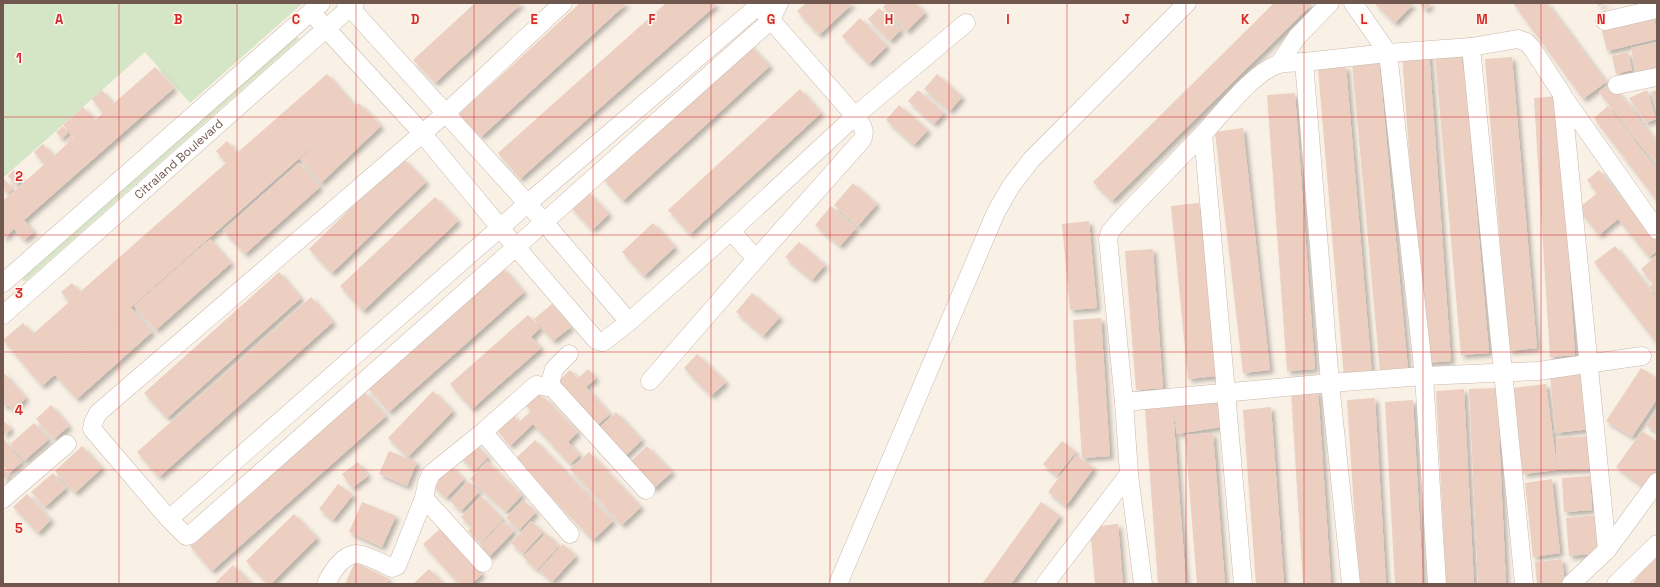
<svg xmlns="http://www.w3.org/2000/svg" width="1660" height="587" viewBox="0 0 1660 587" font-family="'Space Grotesk',sans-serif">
	<defs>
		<filter id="shadow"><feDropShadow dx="3.5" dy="3.5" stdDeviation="2" flood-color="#0004"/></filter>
	</defs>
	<rect width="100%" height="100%" fill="#faf1e6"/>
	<!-- green -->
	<path fill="#d5e6c6" d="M3,3H303L190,103L145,52L3,178Z
		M297,36L299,39L26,281H23V278Z"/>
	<!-- building -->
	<path fill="#eccfc1" filter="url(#shadow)" d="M475,3H522L435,83L413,60Z
		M580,3H627L481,137L459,114Z
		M666,3H714L716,5L520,179L498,153Z
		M806,3H853L819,35L797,11Z
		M887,3H916L925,13L907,31L883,7Z
		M1274,3H1313L1112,201L1093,182Z
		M1374,3H1411L1413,4L1395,23Z
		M1419,3H1432L1426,10Z
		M1513,3H1547L1606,82L1583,99Z
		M1597,3H1608L1598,6Z
		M879,8L901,30L890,41L868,19Z
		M1653,14L1657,32V39L1607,51L1601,27Z
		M860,18L887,46L869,64L842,36Z
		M1657,42V67L1636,72L1631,48Z
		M748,43L770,66L623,201L602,177Z
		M1429,51L1451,361L1424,363L1402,54Z
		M1628,52L1632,70L1616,74L1612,56Z
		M1460,53L1465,77L1489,353L1461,355L1435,56Z
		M1512,57L1537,348L1509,351L1485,59Z
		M1379,60L1408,369L1380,372L1352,63Z
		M1346,66L1372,375L1344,377L1318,68Z
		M155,67L174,88L24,220L34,232L24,240L14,229L3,239V197L5,199L74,138L63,125L83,107L95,120L103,113L92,99L102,90L113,104Z
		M327,74L355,106L359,103L381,126L321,183L300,159L338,124L42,386L3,340L23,323L33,334L69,302L61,292L72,283L80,292L226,163L216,151L227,141L237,153Z
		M937,74L962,97L950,111L924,89Z
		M1610,83L1633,110L1642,124L1657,141V164L1630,133L1621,120L1599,92Z
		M800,89L821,113L690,234L668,210Z
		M918,90L944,113L934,124L908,101Z
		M1647,90L1656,119L1646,123L1629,98Z
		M1657,90V109L1651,92Z
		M1295,93L1315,369L1287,371L1267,95Z
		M1558,96L1575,355L1550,357L1534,98Z
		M899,105L928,130L914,145L886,120Z
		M1608,106L1657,170V201L1594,118Z
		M63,126L68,133L62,139L56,132Z
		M1243,128L1270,370L1243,373L1215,132Z
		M71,136L73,138L68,143L66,140Z
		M43,144L53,155L44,164L34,152Z
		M402,158L426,182L332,273L309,249Z
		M299,163L320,187L245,254L223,230Z
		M14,170L22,180L16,185L8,176Z
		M1599,170L1657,242V251L1649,257L1618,219L1599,235L1578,209L1597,193L1587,180Z
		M4,179L13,189L7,194L3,189Z
		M853,183L877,204L858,226L834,205Z
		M587,191L609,214L592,230L570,206Z
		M435,197L458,221L363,311L340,286Z
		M1199,203L1216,376L1188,379L1171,206Z
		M831,206L856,228L840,246L815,225Z
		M1089,221L1097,308L1070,310L1062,224Z
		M653,223L675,247L644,276L622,252Z
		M210,239L231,263L156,330L134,306Z
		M799,242L825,265L812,280L785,257Z
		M1615,246L1657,299V344L1594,262Z
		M1153,249L1163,388L1136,390L1125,251Z
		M1657,255V280L1653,284L1641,269Z
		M502,267L524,292L389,412L367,387Z
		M279,272L301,298L167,418L144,393Z
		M1657,281V297L1649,287Z
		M752,293L780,317L763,336L736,312Z
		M311,297L333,322L159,477L137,452Z
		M552,304L571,327L553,341L534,319Z
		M131,308L152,332L77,399L55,375Z
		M528,315L540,328L531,337L541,348L472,409L450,384Z
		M1101,318L1110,456L1082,458L1073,320Z
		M697,354L726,382L711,396L684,368Z
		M1641,368L1657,378V399L1632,437L1606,421Z
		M588,369L596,378L586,387L610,414L594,428L555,384L570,370L578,378Z
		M1587,369L1591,429L1555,433L1550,373Z
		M3,372L26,398L13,410L7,404L3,407Z
		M1546,384L1557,468L1556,438L1591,436L1592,469L1557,470L1523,474L1512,388Z
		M1497,388L1506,584H1478L1469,389Z
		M1464,389L1474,584H1446L1436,391Z
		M1318,390L1331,584H1303L1291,392Z
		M364,391L386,416L212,571L190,546Z
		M433,391L453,411L408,457L388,438Z
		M538,393L544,399L545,398L578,432L568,442L580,455L570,464L533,424L510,446L495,427L511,413L519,422L531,411L525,405Z
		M1375,398L1386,584H1359L1347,400Z
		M1217,400L1221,427L1177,434L1173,410L1186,584H1158L1145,409L1173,407Z
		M1413,400L1423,584H1395L1385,402Z
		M51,405L69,426L54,439L36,419Z
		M1271,407L1284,584H1256L1243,410Z
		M1657,409V432L1646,425Z
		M616,412L642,440L621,460L595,432Z
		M3,420L11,429L3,436Z
		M34,423L49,439L24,461L10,444Z
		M1642,431L1657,442V470L1644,487L1616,467Z
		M1213,433L1225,584H1197L1185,435Z
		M3,438L22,462L9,473L3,465Z
		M535,440L613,521L593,540L515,459Z
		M1062,441L1076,452L1057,476L1043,464Z
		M474,443L488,457L475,471L460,457Z
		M82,446L102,468L75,493L55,471Z
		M647,446L672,472L653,489L629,463Z
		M389,451L417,462L407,486L379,474Z
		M589,452L641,507L622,525L570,469Z
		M1076,455L1094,468L1066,506L1048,492Z
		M487,461L522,495L506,512L470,479Z
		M358,462L368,476L352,488L342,474Z
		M451,466L464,479L446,498L432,485Z
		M3,468L9,475L3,480Z
		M53,473L66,488L45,507L31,492Z
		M1590,476L1592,510L1564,512L1562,478Z
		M1552,479L1560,553L1533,557L1525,483Z
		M468,481L479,492L461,511L450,501Z
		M338,484L353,495L333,520L319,509Z
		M27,494L51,520L38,533L13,507Z
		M481,496L503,519L481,543L468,531L472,527L461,517Z
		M523,500L536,512L519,530L506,518Z
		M362,502L396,516L382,547L349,532Z
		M1041,502L1060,516L1011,584H982Z
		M294,514L317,538L271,584H268L246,561Z
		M1597,515L1600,553L1569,556L1566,518Z
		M503,521L514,531L489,557L479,547Z
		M531,521L543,532L523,554L511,543Z
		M1118,524L1123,584H1095L1090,527Z
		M441,528L482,574L471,584H459L423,544Z
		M546,533L559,546L537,570L523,557Z
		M563,544L576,556L552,582L539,570Z
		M1657,553V584H1632L1643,570Z
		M1562,559L1565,584H1537L1535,562Z
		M355,562L389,579L386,584H345Z
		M233,565L252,584H214Z
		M429,569L444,584H413Z"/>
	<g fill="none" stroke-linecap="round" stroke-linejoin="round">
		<!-- minor casing -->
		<g stroke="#cab8ad" stroke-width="19">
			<g id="minor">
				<path d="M346,3L544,222L629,322"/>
				<path d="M563,3L446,113L98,413L93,423L92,429L169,519L186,536L190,535L516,247L771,20L779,3"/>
				<path d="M311,12L422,133L516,247L596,340L603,342L629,322L731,231L855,116L756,3"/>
				<path d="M1605,21L1657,9"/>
				<path d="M1471,47L1524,584"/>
				<path d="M1279,64L1297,37L1330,3"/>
				<path d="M1617,85L1657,77"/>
				<path d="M1562,95L1657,230"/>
				<path d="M731,231L756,259"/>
				<path d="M3,283L321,3"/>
				<path id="s1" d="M3,315L355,3"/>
				<path d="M650,381L756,259L862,140C867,130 861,124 855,116L966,23"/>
				<path d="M549,387L554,369L569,354"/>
				<path d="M1124,402L1330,383L1424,376L1538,371L1642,356"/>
				<path d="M483,432L570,534"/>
				<path d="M424,498L483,563"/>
				<path d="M3,499L67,444"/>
				<path d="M169,519L527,204L758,6L771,4"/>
				<path d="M326,584C331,573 342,555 356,554C365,554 384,564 392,568L397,566L424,498L427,483L431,474L483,432L536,385L549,387L553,388L646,490"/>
				<path d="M838,584L996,212L1011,186L1031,160L1187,3"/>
				<path d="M1045,584L1129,474"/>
				<path d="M1143,584L1129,474L1124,402L1108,239L1110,232L1120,220L1203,134"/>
				<path d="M1243,584L1203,134C1221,115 1254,71 1279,64C1287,62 1296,63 1304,62"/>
				<path d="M1351,584L1330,383L1304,62L1388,53L1353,3"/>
				<path d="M1437,584L1424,376L1388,53L1471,47L1518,39L1526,42L1532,48L1562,94L1607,550"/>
				<path d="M1571,584L1607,550L1657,482"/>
				<path d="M1616,584L1657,544"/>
			</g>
		</g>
		<!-- minor -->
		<use href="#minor" stroke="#fff" stroke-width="18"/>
	</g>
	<!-- grid -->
	<path fill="none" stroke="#d62828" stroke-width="1" stroke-opacity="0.55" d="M119,3V584M237,3V584M356,3V584M474,3V584M593,3V584M711,3V584M830,3V584M949,3V584M1067,3V584M1186,3V584M1304,3V584M1423,3V584M1541,3V584M3,117H1657M3,235H1657M3,352H1657M3,470H1657"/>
	<g text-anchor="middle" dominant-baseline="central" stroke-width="3.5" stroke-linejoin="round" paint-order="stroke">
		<!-- street labels -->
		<g font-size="12" fill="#70584e" stroke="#fdf5ec">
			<text stroke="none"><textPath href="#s1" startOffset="235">Citraland Boulevard</textPath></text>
		</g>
	</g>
	<g font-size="13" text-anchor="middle" font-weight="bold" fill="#d62828" stroke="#fdf5ec" stroke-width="3.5" stroke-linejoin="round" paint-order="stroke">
		<text x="59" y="24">A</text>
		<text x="178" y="24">B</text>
		<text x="296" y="24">C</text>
		<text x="415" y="24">D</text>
		<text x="534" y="24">E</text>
		<text x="652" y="24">F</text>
		<text x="771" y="24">G</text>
		<text x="889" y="24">H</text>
		<text x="1008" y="24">I</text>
		<text x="1126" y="24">J</text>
		<text x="1245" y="24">K</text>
		<text x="1364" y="24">L</text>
		<text x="1482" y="24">M</text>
		<text x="1601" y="24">N</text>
		<text x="19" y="63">1</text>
		<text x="19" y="181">2</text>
		<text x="19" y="298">3</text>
		<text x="19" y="415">4</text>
		<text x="19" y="533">5</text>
	</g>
	<!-- border -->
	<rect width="1660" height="587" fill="none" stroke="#70584e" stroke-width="8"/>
</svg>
